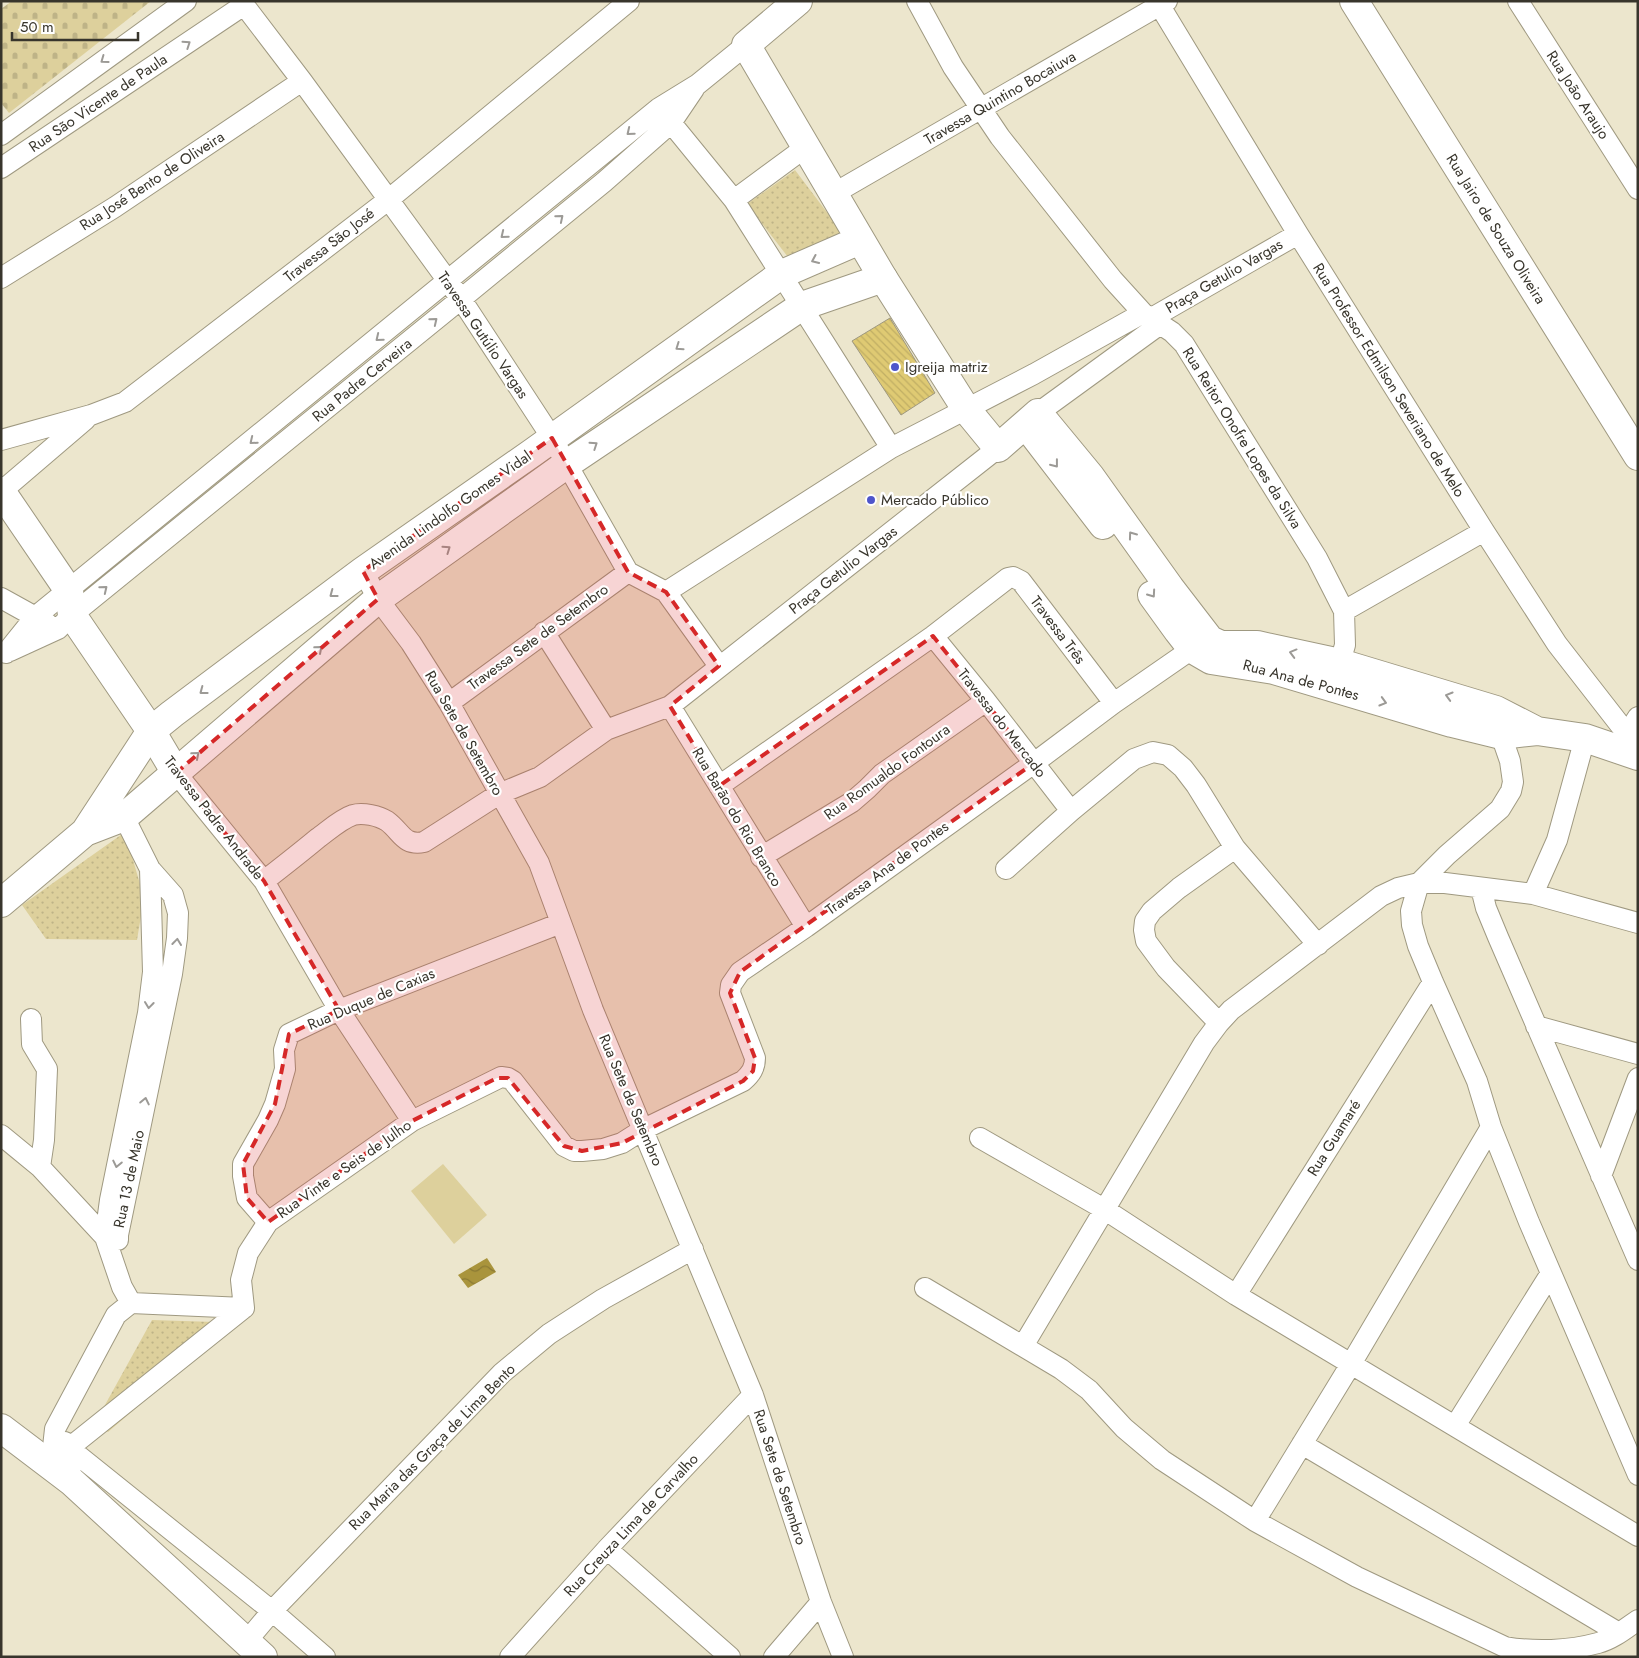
<svg xmlns="http://www.w3.org/2000/svg" width="1639" height="1658" viewBox="0 0 1639 1658" font-family="Jost,sans-serif">
	<defs>
		<pattern id="cemetery-stones" width="16" height="16" patternUnits="userSpaceOnUse" patternTransform="scale(1.25)"><rect width="16" height="16" fill="#ddd09c"/><path d="M2 7V4a2 2 0 0 1 4 0v3zM10 15v-3a2 2 0 0 1 4 0v3z" fill="#beb387"/></pattern>
		<pattern id="park-dots" width="8" height="8" patternUnits="userSpaceOnUse" patternTransform="scale(1.25)"><rect width="8" height="8" fill="#ddd09c"/><path d="M2 2h.1M6 6h.1" fill="none" stroke="#beb387" stroke-width="1.8" stroke-linecap="round"/></pattern>
		<pattern id="water-waves" width="16" height="10" patternUnits="userSpaceOnUse" patternTransform="scale(1.25)"><rect width="16" height="10" fill="#a9943c"/><path d="M0 5q4-4 8 0t8 0" fill="none" stroke="#8b7a33"/></pattern>
		<pattern id="building-back-hatch" width="6" height="6" patternUnits="userSpaceOnUse" patternTransform="scale(1.25)"><rect width="6" height="6" fill="#dfca73"/><path d="M-1 5l2 2M0 0l6 6M5-1l2 2" fill="none" stroke="#c0ae64"/></pattern>
	</defs>
	<rect width="100%" height="100%" fill="#ece6cd"/>
	<!-- cemetery -->
	<path fill="url(#cemetery-stones)" d="M12,1H151L9,113L1,103V9Z"/>
	<!-- park -->
	<path fill="url(#park-dots)" d="M795,170L844,235L798,270L747,204Z
		M125,832L144,898L137,940L46,939L22,905Z
		M152,1320L215,1322L218,1338L108,1432L95,1423Z"/>
	<!-- garden -->
	<path fill="#ddd09c" d="M443,1164L487,1215L454,1244L411,1191Z"/>
	<!-- water -->
	<path fill="url(#water-waves)" d="M487,1258L496,1272L468,1288L458,1275Z"/>
	<!-- building -->
	<path fill="url(#building-back-hatch)" stroke="#9e9880" d="M890,318L935,393L901,415L852,341Z"/>
	<g fill="none" stroke-linecap="round" stroke-linejoin="round">
		<!-- street casing -->
		<g stroke="#9f9981" stroke-width="22">
			<path id="street" d="M241,1L302,81L461,299L552,438L628,572L666,592L719,666
				M917,1L953,67L1000,137L1113,280L1143,313L1172,332L1184,344L1317,558L1344,611L1345,645L1336,676
				M1157,1L1298,234L1484,531L1557,644L1638,748
				M1518,1L1638,189
				M663,113L734,200L891,448
				M1,135L186,1
				M1,168L244,5
				M833,194L1167,1
				M734,200L806,147
				M1,278L115,207L302,81
				M1150,319L1298,234
				M1038,413L1159,325
				M1,440L91,415L125,402L388,200L629,1
				M2,491L85,420
				M363,571L378,599L411,643L449,703L539,863L593,1010L753,1395L821,1602L843,1657
				M666,592L891,448L1034,374L1143,313
				M1,598L48,624
				M1344,611L1484,531
				M544,632L606,730
				M933,636L986,701L1071,811
				M10,651L58,629L72,615L461,299L604,182L671,123L694,89
				M6,653L35,617L659,108L698,84L746,45
				M449,703L628,572
				M670,706L806,927
				M1498,721L1501,735L1510,761L1513,782L1511,791L1500,809L1447,855L1419,883L1411,911L1412,925L1418,946L1433,982L1477,1081L1491,1127L1529,1222L1638,1475
				M1627,734L1638,717
				M176,773L264,881L339,1010L412,1121
				M719,786L933,636L1008,578L1013,577L1021,581L1114,703
				M761,857L852,802L867,789L882,774L986,701
				M1006,869L1071,811L1134,759L1153,752L1168,755L1183,768L1196,785L1235,848L1318,945
				M264,881C282,867 300,853 318,838C329,830 341,819 353,815C363,812 379,816 387,821C402,832 403,846 424,842L499,794L540,777L606,730L670,706L998,448
				M1481,888L1486,908L1498,937L1638,1260
				M1533,894L1557,840L1585,738
				M31,1019L32,1044L47,1069L44,1140L40,1167
				M1219,1023L1166,968L1146,941L1144,930L1145,921L1152,911L1179,888L1235,848
				M1536,1026L1638,1054
				M1,1135L40,1167L105,1237L114,1236
				M980,1138L1104,1209L1236,1295L1638,1536
				M1601,1176L1638,1078
				M268,1222L247,1198L243,1176V1164L268,1120L275,1104L285,1069L284,1050L289,1034L339,1010L561,923
				M118,1240V1235L172,974L177,938L178,913L173,895L150,869L124,817
				M925,1288L1061,1369L1089,1390L1124,1428L1162,1460L1255,1521L1357,1577L1505,1647C1534,1652 1569,1651 1598,1643C1613,1639 1625,1629 1638,1620
				M1236,1295L1433,982
				M131,1303L244,1308
				M1023,1346L1204,1043L1219,1023L1231,1010L1381,896L1398,888L1419,883H1445L1533,894L1638,923
				M1455,1426L1551,1273
				M65,1442L69,1448L272,1611L325,1657
				M1302,1444L1619,1633
				M51,1465L55,1429L116,1315L131,1303L122,1287L105,1237L110,1200L148,1013L153,972L150,869
				M71,1481L69,1448L244,1308L241,1280L248,1253L268,1222L412,1121L501,1077L508,1078L513,1081L564,1146L574,1151H582L603,1149L622,1143L644,1129L743,1081C751,1074 755,1068 755,1058L730,993L731,985L740,972L806,927L1034,763L1114,703L1192,649L1202,639
				M1255,1521L1351,1364L1491,1127
				M607,1549L730,1657
				M246,1642L272,1611L502,1373L549,1334L603,1299L693,1249
				M510,1657L607,1549L753,1395
				M774,1657L821,1602"/>
		</g>
		<!-- secondary casing -->
		<g stroke="#9f9981" stroke-width="30">
			<path id="secondary" d="M1354,1L1638,456
				M883,278L966,409L998,448L1038,413L1090,476L1170,588L1210,640L1221,645H1257L1340,663L1496,710L1537,731
				M1030,430L1103,525
				M1,491L69,591L72,615L151,731L176,773
				M1152,595L1178,631L1192,649L1211,660L1274,670L1452,723L1501,735L1537,731L1585,738L1638,756
				M1,1428L71,1481L263,1657"/>
		</g>
		<!-- primary casing -->
		<g stroke="#9f9981" stroke-width="30">
			<path id="primary" d="M85,832L124,817L378,599L567,464L802,306L883,278L746,45L798,1
				M1,903L85,832L151,731L172,714L363,571L532,453L782,274L860,240"/>
		</g>
		<!-- street -->
		<use href="#street" stroke="#fff" stroke-width="20"/>
		<!-- secondary -->
		<use href="#secondary" stroke="#fff" stroke-width="28"/>
		<!-- primary -->
		<use href="#primary" stroke="#fff" stroke-width="28"/>
	</g>
	<!-- one-way arrows -->
	<defs><path id="oneway-chevron" d="M-2-3.5L2.5 0L-2 3.5" fill="none" stroke-width="1.6" stroke-linecap="round" stroke-linejoin="round" transform="scale(1.25)"/></defs>
	<g stroke="#9c9a96">
		<use href="#oneway-chevron" transform="translate(187 44) rotate(-34)"/>
		<use href="#oneway-chevron" transform="translate(104 60) rotate(144)"/>
		<use href="#oneway-chevron" transform="translate(630 132) rotate(141)"/>
		<use href="#oneway-chevron" transform="translate(560 218) rotate(-40)"/>
		<use href="#oneway-chevron" transform="translate(504 235) rotate(141)"/>
		<use href="#oneway-chevron" transform="translate(815 260) rotate(156)"/>
		<use href="#oneway-chevron" transform="translate(434 321) rotate(-39)"/>
		<use href="#oneway-chevron" transform="translate(379 338) rotate(141)"/>
		<use href="#oneway-chevron" transform="translate(679 347) rotate(145)"/>
		<use href="#oneway-chevron" transform="translate(253 441) rotate(141)"/>
		<use href="#oneway-chevron" transform="translate(594 445) rotate(-34)"/>
		<use href="#oneway-chevron" transform="translate(1055 464) rotate(52)"/>
		<use href="#oneway-chevron" transform="translate(1132 535) rotate(-126)"/>
		<use href="#oneway-chevron" transform="translate(447 549) rotate(-35)"/>
		<use href="#oneway-chevron" transform="translate(104 589) rotate(-39)"/>
		<use href="#oneway-chevron" transform="translate(333 594) rotate(143)"/>
		<use href="#oneway-chevron" transform="translate(1152 594) rotate(55)"/>
		<use href="#oneway-chevron" transform="translate(319 649) rotate(-41)"/>
		<use href="#oneway-chevron" transform="translate(1293 653) rotate(-165)"/>
		<use href="#oneway-chevron" transform="translate(203 691) rotate(143)"/>
		<use href="#oneway-chevron" transform="translate(1449 696) rotate(-164)"/>
		<use href="#oneway-chevron" transform="translate(1383 702) rotate(16)"/>
		<use href="#oneway-chevron" transform="translate(196 755) rotate(-41)"/>
		<use href="#oneway-chevron" transform="translate(177 942) rotate(-83)"/>
		<use href="#oneway-chevron" transform="translate(149 1005) rotate(97)"/>
		<use href="#oneway-chevron" transform="translate(145 1101) rotate(-78)"/>
		<use href="#oneway-chevron" transform="translate(117 1164) rotate(102)"/>
	</g>
	<!-- marked area -->
	<path fill="#d62828" fill-opacity="0.2" stroke="#d62828" stroke-width="4" stroke-dasharray="10 6" stroke-linejoin="round" d="M552,438L628,572L666,592L719,666L670,706L719,786L933,636L1034,763L740,972L730,993L755,1058L753,1071L743,1081L622,1143L582,1151L564,1146L508,1078H497L412,1121L268,1222L247,1198L243,1164L275,1104L289,1034L339,1010L264,881L176,773L378,599L363,571Z"/>
	<!-- markers -->
	<g fill="#4e55cb" stroke="#fff" stroke-width="2">
		<circle cx="895" cy="367" r="5"/>
		<circle cx="871" cy="500" r="5"/>
	</g>
	<g text-anchor="middle" dominant-baseline="central" stroke-width="4.5" stroke-linejoin="round" paint-order="stroke">
		<!-- street labels -->
		<g font-size="15" fill="#38352c" stroke="#fff">
			<text transform="translate(1578 95) rotate(57)">Rua João Araujo</text>
			<text transform="translate(1000 98) rotate(-30)">Travessa Quintino Bocaiuva</text>
			<text transform="translate(98 103) rotate(-34)">Rua São Vicente de Paula</text>
			<text transform="translate(152 181) rotate(-33)">Rua José Bento de Oliveira</text>
			<text transform="translate(1496 229) rotate(58)">Rua Jairo de Souza Oliveira</text>
			<text transform="translate(329 245) rotate(-38)">Travessa São José</text>
			<text transform="translate(1224 276) rotate(-30)">Praça Getulio Vargas</text>
			<text transform="translate(483 335) rotate(56)">Travessa Gutúlio Vargas</text>
			<text transform="translate(362 380) rotate(-39)">Rua Padre Cerveira</text>
			<text transform="translate(1389 380) rotate(58)">Rua Professor Edmilson Severiano de Melo</text>
			<text transform="translate(1242 438) rotate(58)">Rua Reitor Onofre Lopes da Silva</text>
			<text transform="translate(450 510) rotate(-35)">Avenida Lindolfo Gomes Vidal</text>
			<text transform="translate(843 570) rotate(-38)">Praça Getulio Vargas</text>
			<text transform="translate(1058 630) rotate(53)">Travessa Três</text>
			<text transform="translate(538 637) rotate(-36)">Travessa Sete de Setembro</text>
			<text transform="translate(1301 680) rotate(15)">Rua Ana de Pontes</text>
			<text transform="translate(1002 723) rotate(52)">Travessa do Mercado</text>
			<text transform="translate(464 733) rotate(60)">Rua Sete de Setembro</text>
			<text transform="translate(887 772) rotate(-36)">Rua Romualdo Fontoura</text>
			<text transform="translate(737 817) rotate(59)">Rua Barão do Rio Branco</text>
			<text transform="translate(214 818) rotate(52)">Travessa Padre Andrade</text>
			<text transform="translate(887 868) rotate(-36)">Travessa Ana de Pontes</text>
			<text transform="translate(371 999) rotate(-23)">Rua Duque de Caxias</text>
			<text transform="translate(631 1100) rotate(67)">Rua Sete de Setembro</text>
			<text transform="translate(1334 1138) rotate(-58)">Rua Guamaré</text>
			<text transform="translate(344 1169) rotate(-35)">Rua Vinte e Seis de Julho</text>
			<text transform="translate(129 1179) rotate(-78)">Rua 13 de Maio</text>
			<text transform="translate(432 1447) rotate(-45)">Rua Maria das Graça de Lima Bento</text>
			<text transform="translate(780 1477) rotate(72)">Rua Sete de Setembro</text>
			<text transform="translate(631 1525) rotate(-47)">Rua Creuza Lima de Carvalho</text>
		</g>
		<!-- poi labels -->
		<g font-size="15" fill="#38352c" stroke="#fff" text-anchor="start">
			<text x="905" y="367">Igreija matriz</text>
			<text x="881" y="500">Mercado Público</text>
		</g>
	</g>
	<!-- border -->
	<rect width="1639" height="1658" fill="none" stroke="#38352c" stroke-width="5"/>
	<!-- scale -->
	<path d="M12 32v8h126v-8" fill="none" stroke="#38352c" stroke-width="2.5"/>
	<text x="20" y="32" font-size="15" fill="#38352c" stroke="#ffffff" stroke-width="4" paint-order="stroke">50 m</text>
</svg>
